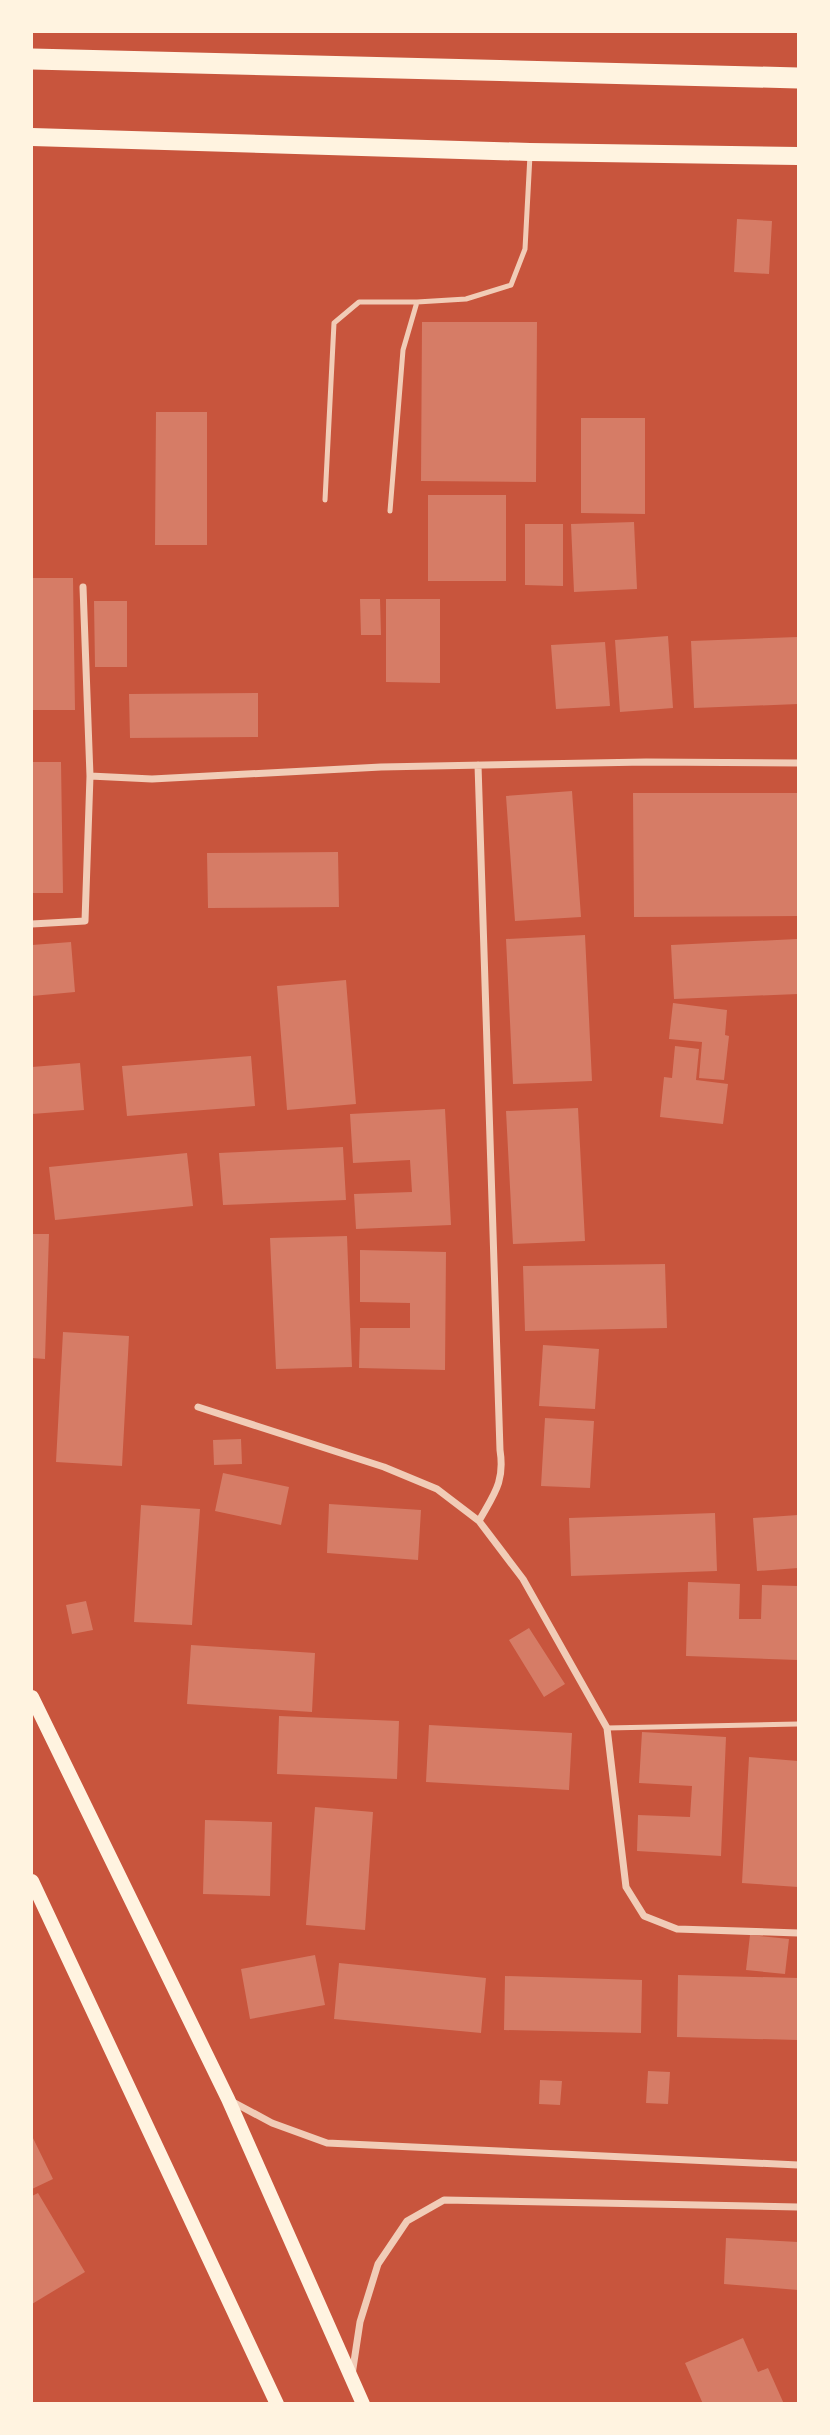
<svg xmlns="http://www.w3.org/2000/svg" width="830" height="2435" viewBox="0 0 830 2435" font-family="Montserrat,sans-serif">
	<rect width="100%" height="100%" fill="#c8553d"/>
	<!-- building -->
	<path fill="#d67c66" d="M737,219L772,221L769,274L734,272Z
		M422,322H537L536,482L421,481Z
		M156,412H207V545H155Z
		M581,418H645V514L581,513Z
		M428,495H506V581H428Z
		M634,522L637,589L574,592L571,524Z
		M525,524H563V586L525,585Z
		M32,578H73L75,710H32Z
		M360,599H380L381,635H361Z
		M386,599H440V683L386,682Z
		M94,601H127V667H95Z
		M668,636L673,708L620,712L615,640Z
		M798,637V704L694,708L691,641Z
		M605,642L610,706L556,709L551,645Z
		M258,693V737L130,738L129,694Z
		M32,762H61L63,893H32Z
		M572,791L581,917L515,921L506,796Z
		M633,793H798V916L634,917Z
		M338,852L339,907L208,908L207,853Z
		M585,935L592,1081L513,1084L506,939Z
		M797,939L798,994L674,999L671,945Z
		M71,942L75,992L32,996V945Z
		M346,980L356,1104L287,1110L277,986Z
		M673,1003L727,1010L725,1035L729,1036L724,1080L699,1078L702,1042L669,1039Z
		M675,1046L699,1049L696,1080L728,1084L723,1124L660,1117L664,1077L672,1078Z
		M251,1056L255,1106L127,1116L122,1066Z
		M80,1063L84,1110L32,1114V1067Z
		M578,1108L585,1241L513,1244L506,1111Z
		M445,1109L451,1225L356,1229L354,1194L412,1192L410,1160L353,1163L350,1114Z
		M343,1147L346,1200L223,1205L219,1153Z
		M187,1153L193,1206L55,1220L49,1167Z
		M32,1234H49L45,1359L32,1358Z
		M347,1236L352,1367L276,1369L270,1238Z
		M360,1250L446,1252L445,1370L359,1368L360,1328H410V1303L360,1302Z
		M665,1264L667,1328L525,1331L523,1266Z
		M63,1332L129,1336L122,1466L56,1462Z
		M543,1345L599,1349L595,1409L539,1406Z
		M545,1418L594,1421L590,1488L541,1486Z
		M241,1439L242,1464L214,1465L213,1440Z
		M223,1473L289,1487L281,1525L215,1511Z
		M329,1504L421,1510L418,1560L327,1553Z
		M141,1505L200,1509L192,1625L134,1622Z
		M715,1513L717,1571L571,1576L569,1518Z
		M798,1515V1568L757,1571L753,1518Z
		M688,1582L740,1584L739,1619H761L762,1585L798,1586V1660L686,1656Z
		M86,1601L93,1630L72,1634L66,1605Z
		M529,1628L565,1684L544,1697L509,1640Z
		M191,1645L315,1653L312,1712L187,1704Z
		M279,1716L399,1721L397,1779L277,1774Z
		M429,1725L572,1733L569,1790L426,1782Z
		M642,1732L726,1737L721,1856L637,1851L638,1815L690,1817L692,1786L639,1783Z
		M749,1757L798,1761V1887L742,1883Z
		M315,1807L373,1812L365,1930L306,1925Z
		M205,1820L272,1822L270,1896L203,1894Z
		M750,1935L789,1939L785,1974L746,1970Z
		M315,1955L325,2005L250,2019L241,1969Z
		M339,1963L486,1978L481,2033L334,2019Z
		M678,1975L798,1978V2040L677,2037Z
		M505,1976L642,1980L641,2033L504,2030Z
		M648,2071L670,2072L668,2104L646,2103Z
		M540,2080L562,2081L560,2105L539,2104Z
		M32,2136L53,2179L32,2189Z
		M38,2193L85,2272L32,2304V2196Z
		M726,2238L798,2242V2290L724,2284Z
		M743,2338L758,2372L768,2368L784,2404H703L685,2363Z"/>
	<g fill="none" stroke-linecap="round" stroke-linejoin="round">
		<!-- service -->
		<path stroke="#f1ccb7" stroke-width="5" d="M325,500L334,323L359,302H417
			M390,511L403,350L417,302L466,299L511,285L525,249L530,155
			M607,1728L798,1724"/>
		<!-- minor -->
		<path stroke="#f1ccb7" stroke-width="7" d="M478,765L500,1450C505,1482 494,1494 479,1521
			M90,776L152,779L381,767L646,762L798,763
			M32,924L85,921L90,776L83,587
			M198,1407L384,1467L437,1489L479,1521L523,1579L607,1728L626,1887L644,1916L677,1929L798,1933
			M231,2101L272,2123L327,2143L798,2165
			M352,2375L360,2322L378,2264L407,2221L444,2200L798,2207"/>
		<!-- secondary -->
		<path stroke="#fff3e0" stroke-width="14" d="M32,1697L228,2099L363,2404
			M32,1881L277,2404"/>
		<!-- primary -->
		<path stroke="#fff3e0" stroke-width="18" d="M32,137L530,152L798,156"/>
		<!-- motorway -->
		<path stroke="#fff3e0" stroke-width="21" d="M32,59L798,78"/>
	</g>
	<!-- border -->
	<rect width="830" height="2435" fill="none" stroke="#fff3e0" stroke-width="66"/>
</svg>
